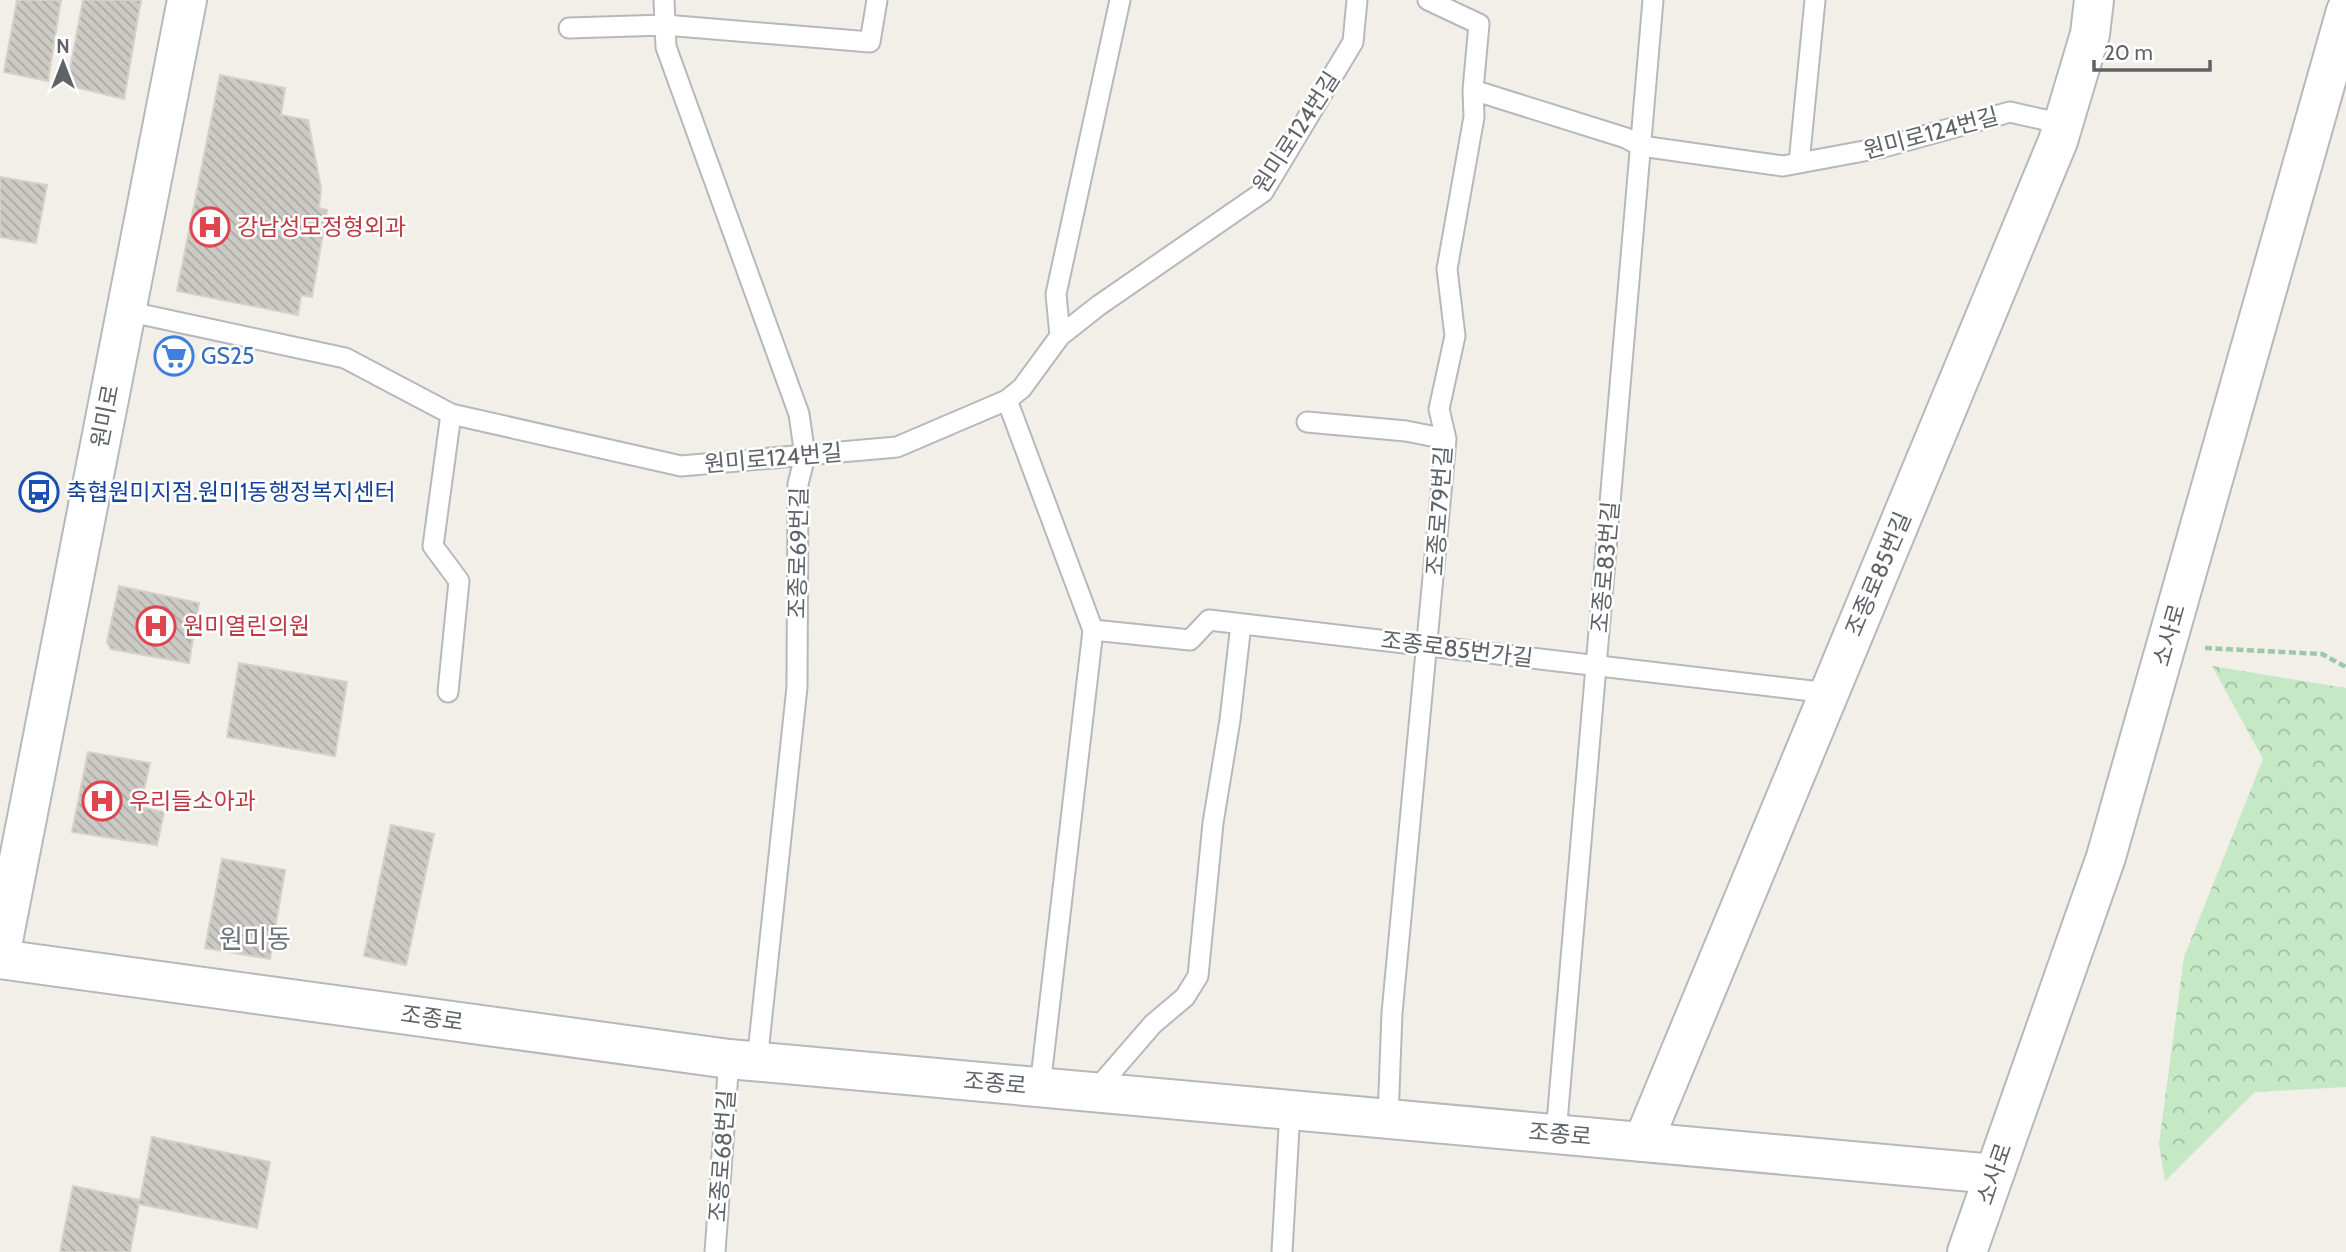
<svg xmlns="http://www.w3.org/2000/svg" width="2346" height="1252" viewBox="0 0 2346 1252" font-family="Cabin,'Noto Sans KR',sans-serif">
	<defs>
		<pattern id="forest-crowns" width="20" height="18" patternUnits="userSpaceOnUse" patternTransform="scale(1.75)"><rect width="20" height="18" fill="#c5e8c5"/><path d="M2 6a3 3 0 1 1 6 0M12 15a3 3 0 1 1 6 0" fill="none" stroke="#a3c0a4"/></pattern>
		<pattern id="building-back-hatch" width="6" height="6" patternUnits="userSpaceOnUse" patternTransform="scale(1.75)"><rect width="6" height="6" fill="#cccac5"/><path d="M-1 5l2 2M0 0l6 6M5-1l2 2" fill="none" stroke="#a9a8a4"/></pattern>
	</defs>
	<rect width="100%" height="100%" fill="#f1efe8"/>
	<!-- forest -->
	<path fill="url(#forest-crowns)" d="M2212,666L2346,688V1087L2255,1092L2165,1181L2159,1144L2184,957L2263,759Z"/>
	<!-- building -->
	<path fill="url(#building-back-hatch)" stroke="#d6d1c6" stroke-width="2" d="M17,0H61L48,81L4,72Z
		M83,0H141L124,99L67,85Z
		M220,75L285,88L281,115L308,120L321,188L319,208L327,210L312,297L301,295L298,315L177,291Z
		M0,177L47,185L36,243L0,237Z
		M119,586L199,603L189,663L111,649L107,642Z
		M239,663L347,682L335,756L227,737Z
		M88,752L150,763L140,807L164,812L157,845L72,832Z
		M391,825L434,834L406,965L364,956Z
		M222,859L285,870L270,959L205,948Z
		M152,1137L270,1162L257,1228L139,1204L130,1252H60L73,1186L140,1200Z"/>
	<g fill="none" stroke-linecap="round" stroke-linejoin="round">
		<!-- service casing -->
		<g stroke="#b5b8bc" stroke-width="23">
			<path id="service" d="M664,0L666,47L799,414L805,456L798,484L797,687L757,1062
				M1428,0L1479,24L1473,90L1626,138L1641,146L1783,166L1880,148L2010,112L2063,124
				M569,28L665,25L870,42L877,0
				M1799,163L1815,0
				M126,311L345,358L451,414L681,466L897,447L1007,400L1022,388L1060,336L1098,306L1263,192L1353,42L1357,0
				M1060,336L1056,294L1120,0
				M1007,400L1093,630L1040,1087
				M1307,422L1406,431L1446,439
				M1093,630L1190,640L1209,620L1829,693
				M448,692L459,581L433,546L451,414
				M1094,1092L1153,1024L1185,997L1198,976L1213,823L1230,720L1241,624
				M1388,1119L1392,1013L1446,439L1439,409L1455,336L1447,269L1474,117L1473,90
				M1556,1134L1653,0
				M715,1252L729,1059
				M1282,1252L1290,1110"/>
		</g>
		<!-- minor casing -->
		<g stroke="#b5b8bc" stroke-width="42">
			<path id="minor" d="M1643,1142L2058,141L2090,34L2094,0"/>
		</g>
		<!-- tertiary casing -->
		<g stroke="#b5b8bc" stroke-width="42">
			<path id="tertiary" d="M0,956L187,0
				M0,959L729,1059L1994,1174
				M1967,1252L2106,857L2346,11"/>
		</g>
		<!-- path -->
		<path stroke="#9cc7a9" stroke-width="4.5" stroke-dasharray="7 3.5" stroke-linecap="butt" d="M2205,648L2322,654L2346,667"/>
		<!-- service -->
		<use href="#service" stroke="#fff" stroke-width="19"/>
		<!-- minor -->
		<use href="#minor" stroke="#fff" stroke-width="38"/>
		<!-- tertiary -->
		<use href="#tertiary" stroke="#fff" stroke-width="38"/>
	</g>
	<!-- icons -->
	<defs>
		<g id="hospital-ring" transform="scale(2.0125)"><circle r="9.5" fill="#fff" stroke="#e0444e" stroke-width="1.5"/><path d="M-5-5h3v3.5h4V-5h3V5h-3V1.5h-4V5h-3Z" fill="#e0444e"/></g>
		<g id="supermarket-ring" transform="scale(2.0125)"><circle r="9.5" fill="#fff" stroke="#3f7fe0" stroke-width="1.5"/><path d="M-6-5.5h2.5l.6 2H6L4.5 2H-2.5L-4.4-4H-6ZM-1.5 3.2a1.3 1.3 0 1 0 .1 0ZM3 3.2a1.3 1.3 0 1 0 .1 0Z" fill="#3f7fe0"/></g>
		<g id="bus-ring" transform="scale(2.0125)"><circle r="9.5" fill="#fff" stroke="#1a4fb4" stroke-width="1.5"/><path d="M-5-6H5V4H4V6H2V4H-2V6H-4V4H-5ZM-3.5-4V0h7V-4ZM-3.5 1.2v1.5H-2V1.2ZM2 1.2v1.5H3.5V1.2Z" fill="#1a4fb4"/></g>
	</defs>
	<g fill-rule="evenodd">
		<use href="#hospital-ring" x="210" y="227"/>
		<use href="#supermarket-ring" x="174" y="356"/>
		<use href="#bus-ring" x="39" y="492"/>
		<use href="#hospital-ring" x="156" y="626"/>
		<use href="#hospital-ring" x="102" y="801"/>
	</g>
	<g text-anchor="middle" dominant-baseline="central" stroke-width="5" stroke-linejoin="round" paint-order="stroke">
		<!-- street labels -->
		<g font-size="23" fill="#5f6368" stroke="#fff">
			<text transform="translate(1296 132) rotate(-57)">원미로124번길</text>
			<text transform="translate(1931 133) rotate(-15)">원미로124번길</text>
			<text transform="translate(105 416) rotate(-79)">원미로</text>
			<text transform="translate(773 458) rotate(-5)">원미로124번길</text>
			<text transform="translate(1439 511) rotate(-86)">조종로79번길</text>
			<text transform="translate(798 553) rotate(-89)">조종로69번길</text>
			<text transform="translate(1605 567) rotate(-85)">조종로83번길</text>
			<text transform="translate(1878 574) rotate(-67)">조종로85번길</text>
			<text transform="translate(2169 635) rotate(-74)">소사로</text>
			<text transform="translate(1457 649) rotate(7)">조종로85번가길</text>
			<text transform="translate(432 1018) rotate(8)">조종로</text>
			<text transform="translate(995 1083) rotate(5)">조종로</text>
			<text transform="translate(1560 1134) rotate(5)">조종로</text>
			<text transform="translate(722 1156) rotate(-86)">조종로68번길</text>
			<text transform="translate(1994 1174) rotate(-71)">소사로</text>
		</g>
		<!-- health labels -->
		<g font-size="23" fill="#be3a42" stroke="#fff" text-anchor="start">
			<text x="237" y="227">강남성모정형외과</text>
			<text x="183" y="626">원미열린의원</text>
			<text x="129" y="801">우리들소아과</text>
		</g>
		<!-- shop labels -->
		<g font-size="23" fill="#366cbe" stroke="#fff" text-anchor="start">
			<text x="201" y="356">GS25</text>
		</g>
		<!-- transit labels -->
		<g font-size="23" fill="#164399" stroke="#fff" text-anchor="start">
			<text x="66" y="492">축협원미지점.원미1동행정복지센터</text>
		</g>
		<!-- quarter labels -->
		<g font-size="26" fill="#70757a" stroke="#fff">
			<text x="255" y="939">원미동</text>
		</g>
	</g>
	<!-- north arrow -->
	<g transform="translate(63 63)" stroke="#ffffff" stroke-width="5" paint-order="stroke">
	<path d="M0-5L12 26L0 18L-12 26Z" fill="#5f6368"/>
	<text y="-10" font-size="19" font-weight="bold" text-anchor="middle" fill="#5f6368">N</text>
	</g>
	<!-- scale -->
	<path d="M2094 60v10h116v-10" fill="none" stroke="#5f6368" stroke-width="3.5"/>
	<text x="2104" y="60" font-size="21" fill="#5f6368" stroke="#ffffff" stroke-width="5" paint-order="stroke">20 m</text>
</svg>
